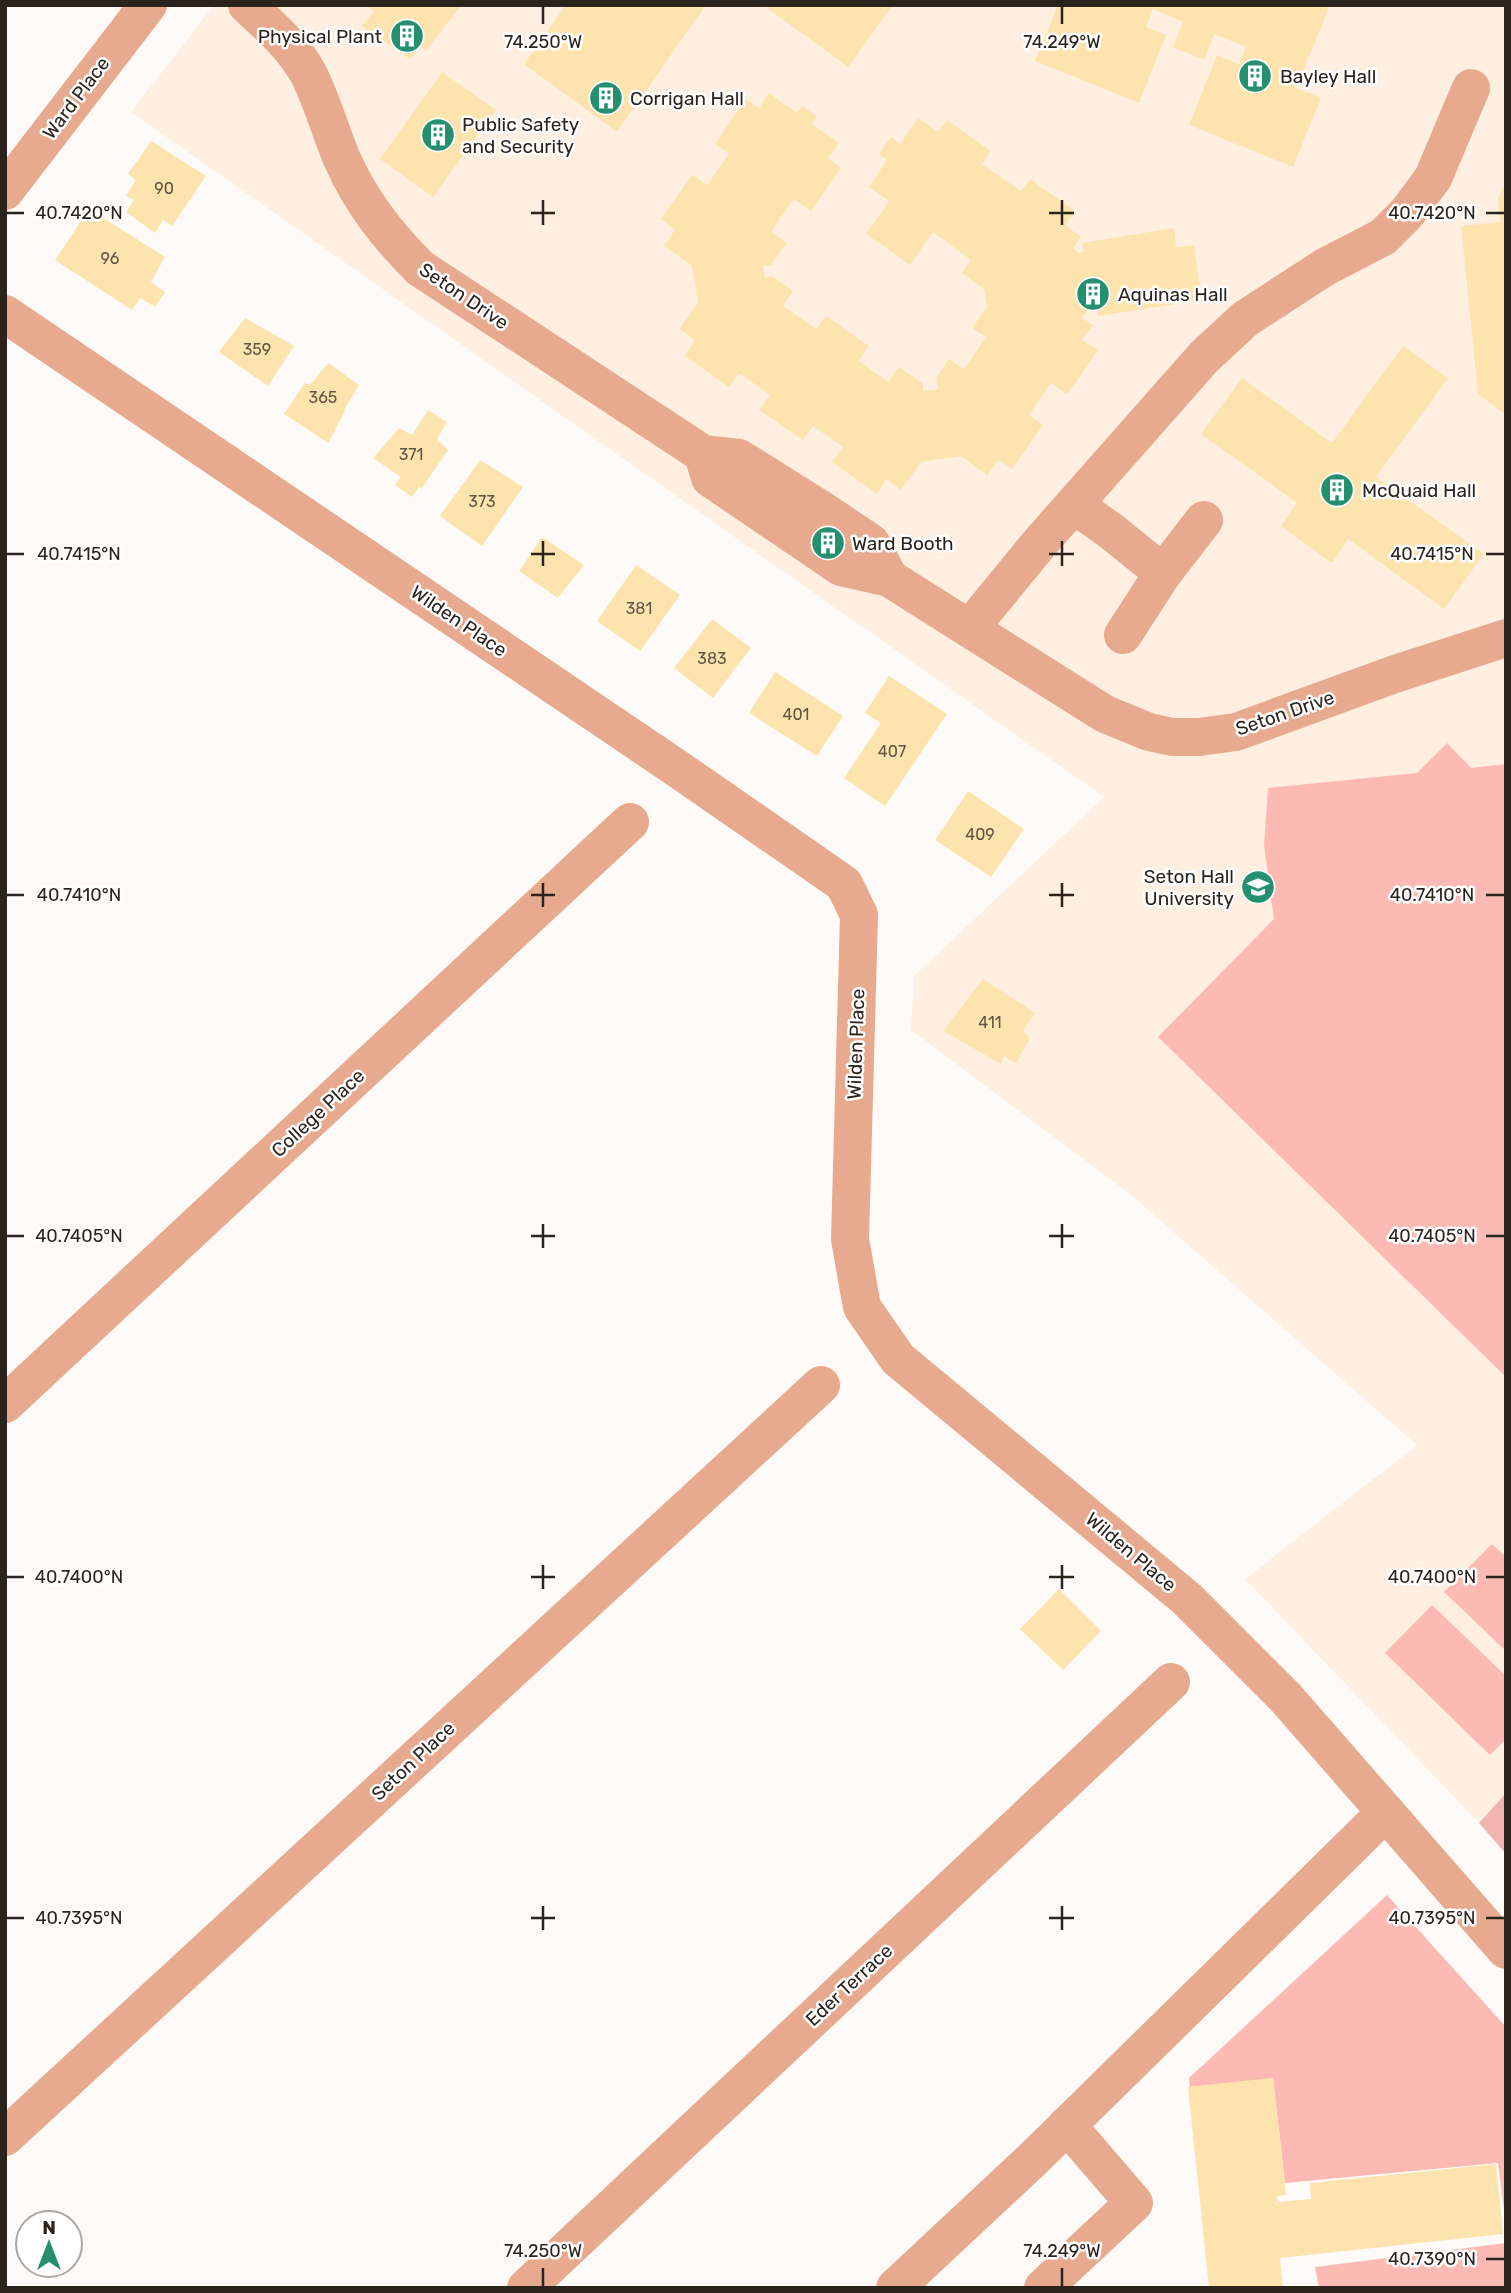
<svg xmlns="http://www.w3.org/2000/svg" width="1511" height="2293" viewBox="0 0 1511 2293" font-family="Rubik,sans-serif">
	<rect width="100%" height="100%" fill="#fefaf7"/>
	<!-- built -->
	<path fill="#ffefe1" d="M214,5H1506V1793L1479,1823L1245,1579L1417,1445L1130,1194L911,1030L914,976L1104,797L131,112Z"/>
	<!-- green -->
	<path fill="#fdbab5" d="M1447,743L1471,768L1506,764V1377L1158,1037L1274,919L1264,845L1268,788L1417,773Z
		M1492,1544L1506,1557V1651L1444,1592Z
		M1432,1605L1506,1676V1739L1490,1755L1385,1653Z
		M1387,1895L1506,2027V2225L1498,2163L1285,2183L1273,2079L1190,2087L1189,2078Z
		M1506,2243V2288H1319L1315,2267Z"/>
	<!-- forest -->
	<path fill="#f2b4b0" d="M1506,1793V1854L1479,1823Z"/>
	<!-- building -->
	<path fill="#fde4af" d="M366,5H462L426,50L420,46L410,59L362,26L374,11Z
		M566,5H706L617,132L524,64Z
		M763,5H893L848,67Z
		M1058,5H1330L1296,88L1321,98L1293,167L1189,125L1217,55L1239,64L1246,47L1214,34L1204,60L1173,47L1183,22L1153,9L1146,27L1166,35L1139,103L1035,61Z
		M442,72L496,110L433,197L380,159Z
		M769,93L797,113L802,106L817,116L812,124L839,143L828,158L841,168L811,211L794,199L771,232L787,243L771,265L763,266L765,278L772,276L793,291L783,306L816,329L826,316L869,346L859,361L888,382L899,367L923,384V391L938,389L936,378L949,359L964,369L986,337L972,328L987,307L984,289L962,273L971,260L933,232L910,265L866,234L889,201L869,187L887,160L879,154L891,137L900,144L918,118L938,132L947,120L991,151L982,164L1021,191L1030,179L1075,211L1065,225L1081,237L1073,248L1079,253L1084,252L1082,243L1174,228L1176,247L1194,245L1202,300L1098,316L1096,308L1088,309L1082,318L1093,325L1082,340L1098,350L1067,394L1051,383L1029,415L1043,425L1012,469L998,460L987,475L961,456L921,462L901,490L886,479L877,494L832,462L843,447L813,426L803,440L759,410L770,395L739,373L729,387L685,356L695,340L679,329L698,303L692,266L664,246L675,230L661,219L692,175L707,185L729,154L715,144L746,99L759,108Z
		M151,141L206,176L172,226L163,220L155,233L126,212L134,200L126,196L136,180L128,174Z
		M1506,181V415L1478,394L1461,226L1500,222L1498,198Z
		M89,209L165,257L151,282L165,292L155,307L140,298L132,310L55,260Z
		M245,318L294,346L268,386L219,352Z
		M1403,346L1448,378L1376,477L1484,554L1444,609L1348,539L1332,563L1281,526L1297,503L1201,434L1242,378L1332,443Z
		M328,363L359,385L344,410L345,411L328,443L284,414L305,383L310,385Z
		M428,410L447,422L437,439L448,450L422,488L419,487L412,497L395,485L401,477L373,458L399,428L412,435Z
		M480,460L523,487L482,546L440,516Z
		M542,537L584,565L558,598L519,571Z
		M636,565L680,595L640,651L597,621Z
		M712,619L751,648L713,698L674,668Z
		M775,672L843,716L817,756L749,713Z
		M889,676L947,714L885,806L844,778L881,723L865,713Z
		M968,791L1024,829L991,877L935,840Z
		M983,979L1035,1013L1023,1031L1030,1038L1016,1063L1004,1056L1001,1064L943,1031Z
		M1059,1589L1101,1631L1063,1670L1020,1629Z
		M1273,2078L1286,2195L1277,2196L1278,2202L1311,2199L1310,2183L1496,2164L1503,2234L1280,2258L1283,2288H1209L1188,2087Z"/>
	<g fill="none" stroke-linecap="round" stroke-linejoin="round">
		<!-- minor -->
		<path stroke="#e7aa8f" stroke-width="38" d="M247,5C270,26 293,46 308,73C322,100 330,131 342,159C361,202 387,235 420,268L703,454L739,458L822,510L871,543L889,578
			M5,191L148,5
			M5,314L675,767L844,884L859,915L850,1239L862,1307L898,1359L1187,1599L1286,1698L1506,1950
			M703,454L710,478L841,567L889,578L1105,714L1149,732L1172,737H1199L1236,732L1395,674L1506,638
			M1074,505L1111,531L1163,573L1204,520
			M970,628L1038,545L1204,357L1245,319L1325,267L1383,237L1407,213L1433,178L1471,88
			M1123,635L1163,573
			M5,1404L630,822
			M5,2137L821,1385
			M526,2288L1171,1682
			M895,2288L1033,2159L1386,1812
			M1043,2288L1134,2203L1067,2125"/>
	</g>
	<!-- ticks -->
	<path fill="none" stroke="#2b241d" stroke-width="2.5" d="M543,7V24M1062,7V24M543,200V225M1062,200V225M7,213H24M531,213H555M1049,213H1074M1486,213H1504M543,541V566M1062,541V566M7,554H24M531,554H555M1049,554H1074M1486,554H1504M543,883V907M1062,883V907M7,895H24M531,895H555M1049,895H1074M1486,895H1504M543,1224V1248M1062,1224V1248M7,1236H24M531,1236H555M1049,1236H1074M1486,1236H1504M543,1565V1589M1062,1565V1589M7,1577H24M531,1577H555M1049,1577H1074M1486,1577H1504M543,1906V1930M1062,1906V1930M7,1918H24M531,1918H555M1049,1918H1074M1486,1918H1504M1486,2259H1504M543,2268V2286M1062,2268V2286"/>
	<!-- icons -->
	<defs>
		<g id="building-disc" transform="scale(1.75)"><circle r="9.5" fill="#249070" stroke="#fff"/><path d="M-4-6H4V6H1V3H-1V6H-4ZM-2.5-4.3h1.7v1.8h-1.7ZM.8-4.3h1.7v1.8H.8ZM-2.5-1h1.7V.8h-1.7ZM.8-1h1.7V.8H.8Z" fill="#fff"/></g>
		<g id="university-disc" transform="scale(1.75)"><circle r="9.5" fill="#249070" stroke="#fff"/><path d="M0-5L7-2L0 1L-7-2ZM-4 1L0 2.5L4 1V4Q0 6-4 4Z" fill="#fff"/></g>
	</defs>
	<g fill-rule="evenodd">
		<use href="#building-disc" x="407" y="36"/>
		<use href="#building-disc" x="1255" y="76"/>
		<use href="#building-disc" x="606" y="98"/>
		<use href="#building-disc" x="438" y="135"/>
		<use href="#building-disc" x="1093" y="294"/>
		<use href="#building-disc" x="1337" y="490"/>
		<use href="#building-disc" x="828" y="543"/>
		<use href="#university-disc" x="1258" y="887"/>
	</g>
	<g text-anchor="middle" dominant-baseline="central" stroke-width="5" stroke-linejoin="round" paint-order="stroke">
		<!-- number labels -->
		<g font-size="16" fill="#605442">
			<text x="164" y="188">90</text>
			<text x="110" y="258">96</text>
			<text x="257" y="349">359</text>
			<text x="323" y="397">365</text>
			<text x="411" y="454">371</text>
			<text x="482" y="501">373</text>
			<text x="639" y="608">381</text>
			<text x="712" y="658">383</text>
			<text x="796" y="714">401</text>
			<text x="892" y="751">407</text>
			<text x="980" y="834">409</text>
			<text x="990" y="1022">411</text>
		</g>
		<!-- poi labels -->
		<g font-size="19" fill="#2b241d" stroke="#fff" text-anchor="start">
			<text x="382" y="36" text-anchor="end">Physical Plant</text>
			<text x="1280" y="76">Bayley Hall</text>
			<text x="630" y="98">Corrigan Hall</text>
			<text x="462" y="124">Public Safety<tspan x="462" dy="22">and Security</tspan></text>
			<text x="1118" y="294">Aquinas Hall</text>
			<text x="1362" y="490">McQuaid Hall</text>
			<text x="852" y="543">Ward Booth</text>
			<text x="1234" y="876" text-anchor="end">Seton Hall<tspan x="1234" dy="22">University</tspan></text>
		</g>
		<!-- street labels -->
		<g font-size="19" fill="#2b241d" stroke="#fff">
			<text transform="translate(76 98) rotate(-53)">Ward Place</text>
			<text transform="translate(464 296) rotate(34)">Seton Drive</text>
			<text transform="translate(459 621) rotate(34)">Wilden Place</text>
			<text transform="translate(1285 713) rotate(-19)">Seton Drive</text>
			<text transform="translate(856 1044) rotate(-88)">Wilden Place</text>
			<text transform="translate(318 1113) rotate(-43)">College Place</text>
			<text transform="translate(1131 1552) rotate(40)">Wilden Place</text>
			<text transform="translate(413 1761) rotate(-43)">Seton Place</text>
			<text transform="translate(849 1985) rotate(-43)">Eder Terrace</text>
		</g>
	</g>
	<g font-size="18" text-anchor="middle" fill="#2b241d" stroke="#fff" stroke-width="5" stroke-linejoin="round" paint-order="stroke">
		<text x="543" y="48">74.250°W</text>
		<text x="1062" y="48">74.249°W</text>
		<text x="79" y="219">40.7420°N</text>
		<text x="1432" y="219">40.7420°N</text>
		<text x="79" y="560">40.7415°N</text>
		<text x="1432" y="560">40.7415°N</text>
		<text x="79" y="901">40.7410°N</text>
		<text x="1432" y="901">40.7410°N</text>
		<text x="79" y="1242">40.7405°N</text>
		<text x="1432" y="1242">40.7405°N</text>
		<text x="79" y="1583">40.7400°N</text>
		<text x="1432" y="1583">40.7400°N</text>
		<text x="79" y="1924">40.7395°N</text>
		<text x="1432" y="1924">40.7395°N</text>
		<text x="543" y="2257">74.250°W</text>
		<text x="1062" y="2257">74.249°W</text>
		<text x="1432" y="2265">40.7390°N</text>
	</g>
	<!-- border -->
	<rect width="1511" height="2293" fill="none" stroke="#2b241d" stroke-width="14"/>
	<!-- north arrow -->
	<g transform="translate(49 2244)"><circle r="33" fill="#ffffff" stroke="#aaa7a5" stroke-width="2"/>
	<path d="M0-5L12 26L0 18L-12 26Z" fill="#249070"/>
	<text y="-10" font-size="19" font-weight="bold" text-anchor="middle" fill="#2b241d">N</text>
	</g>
</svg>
